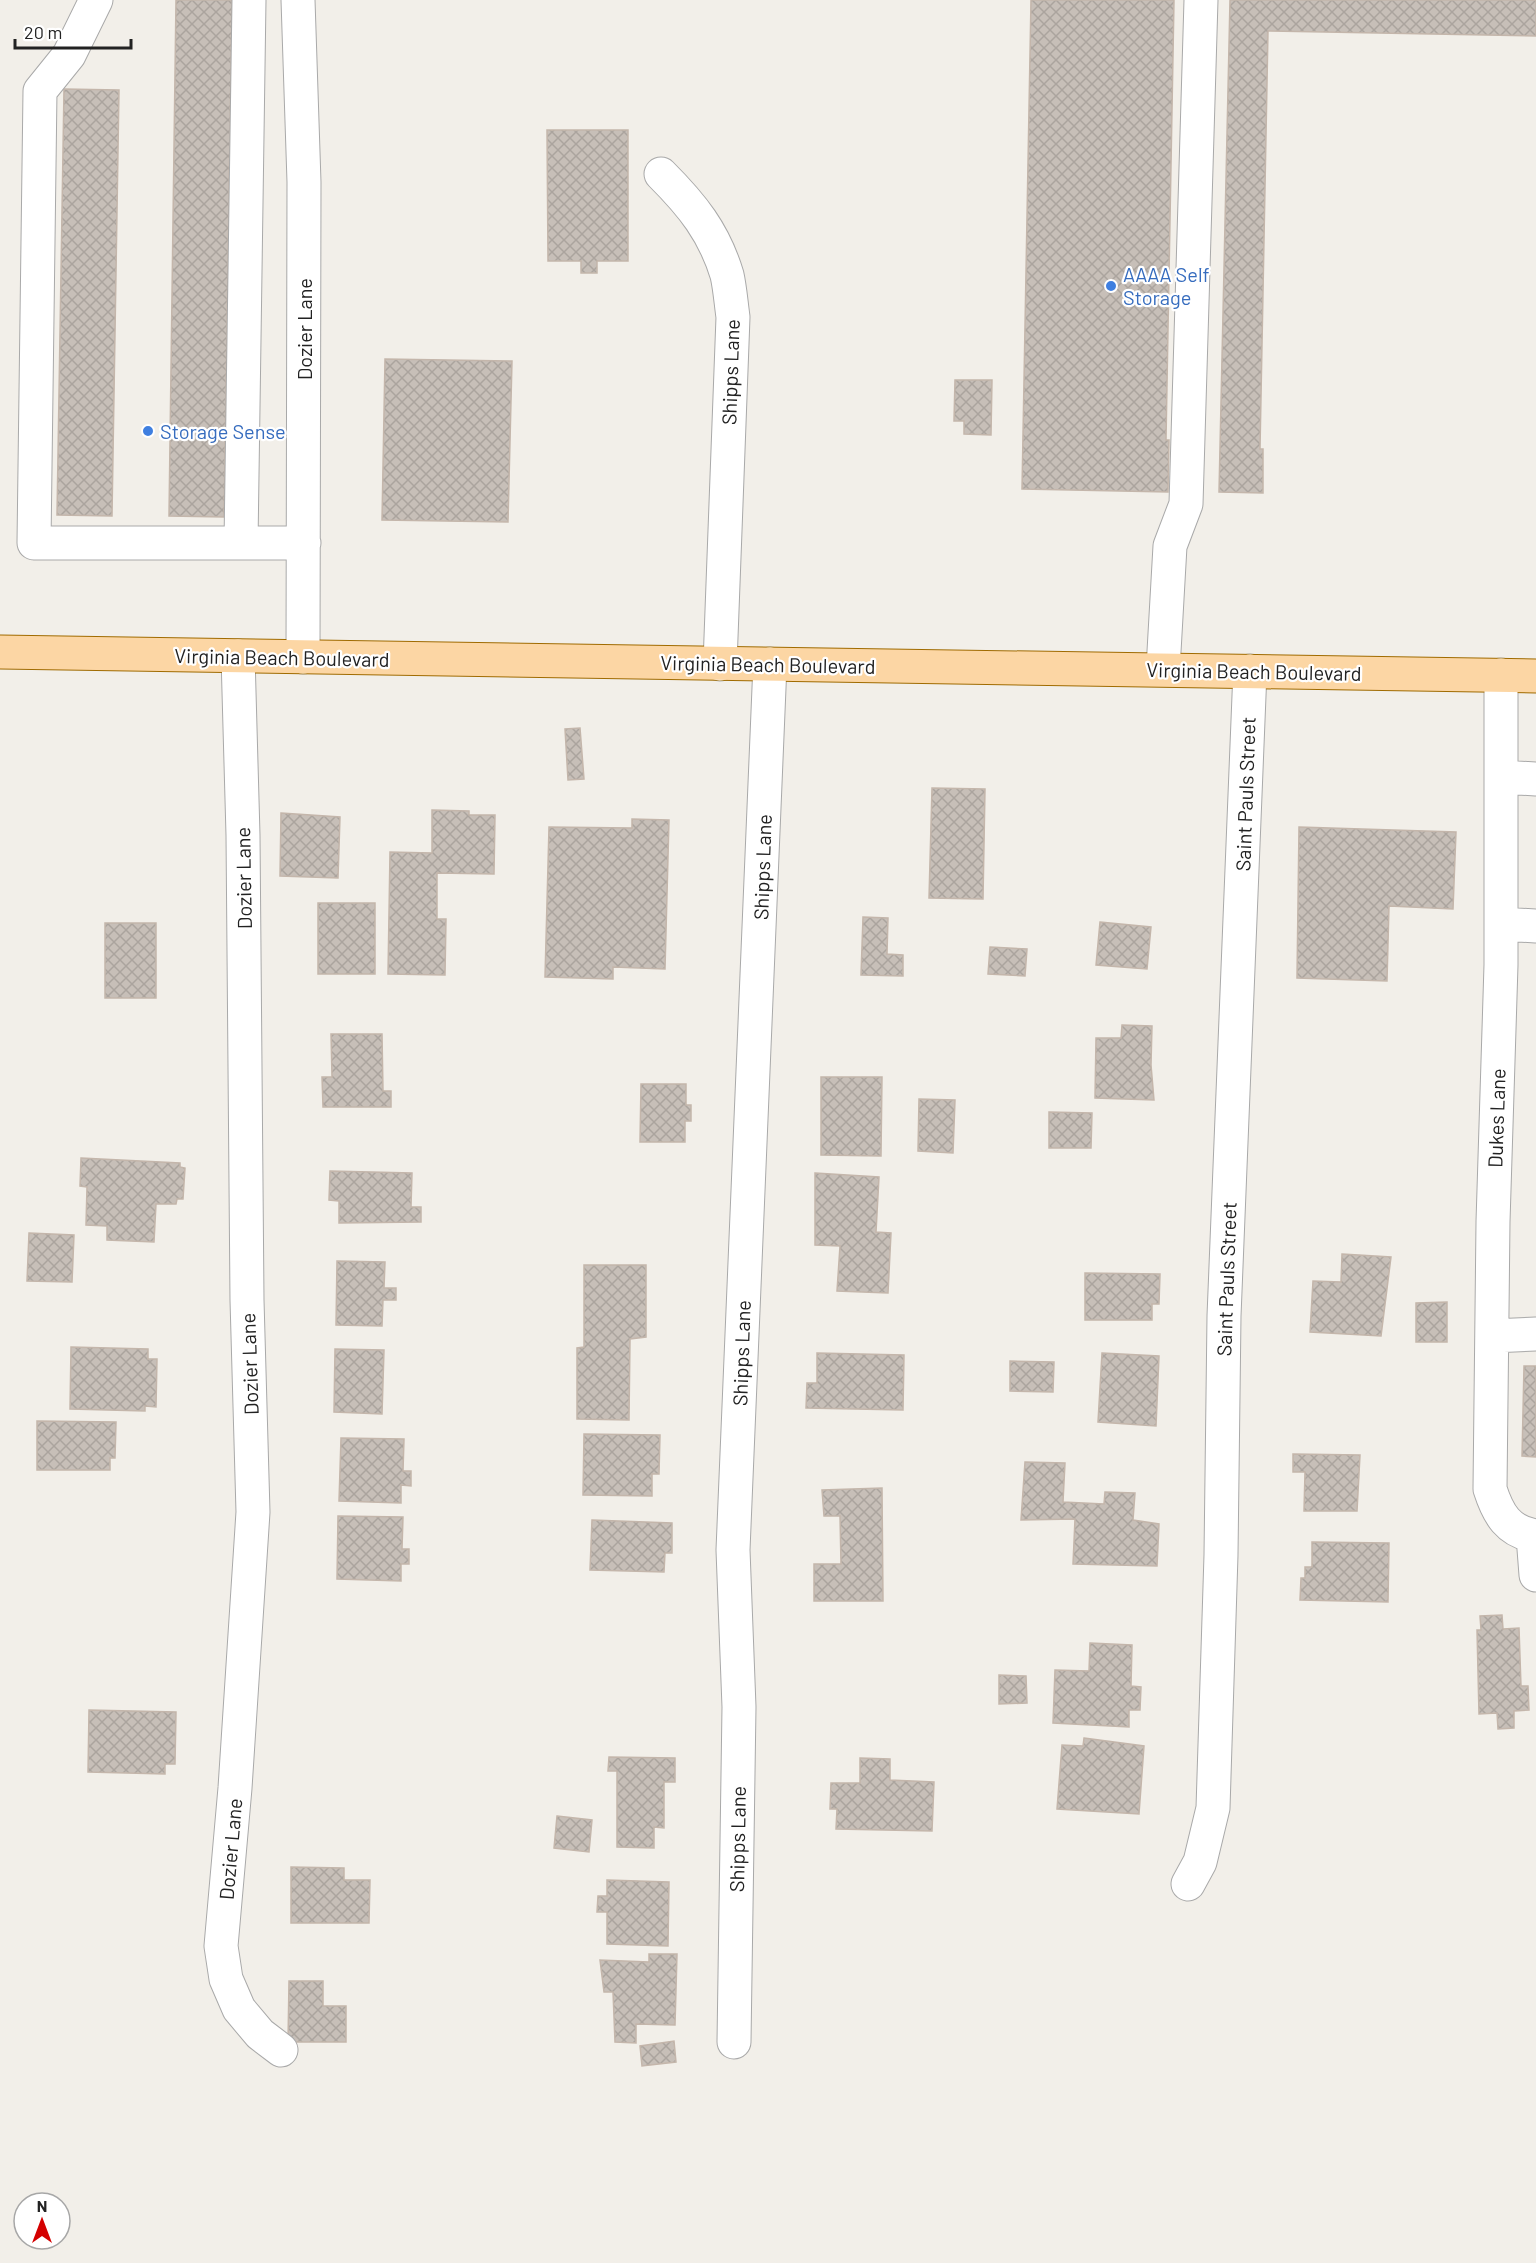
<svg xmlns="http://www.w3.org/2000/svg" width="1536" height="2263" viewBox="0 0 1536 2263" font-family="Barlow,sans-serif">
	<defs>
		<pattern id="building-cross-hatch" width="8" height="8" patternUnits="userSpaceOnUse" patternTransform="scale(1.5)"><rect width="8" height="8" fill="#c7bfb8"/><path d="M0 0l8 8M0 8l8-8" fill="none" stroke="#aba49e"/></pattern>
	</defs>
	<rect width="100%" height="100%" fill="#f2efe9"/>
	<!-- building -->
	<path fill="url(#building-cross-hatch)" stroke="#c4b6ab" stroke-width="1.5" d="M176,0H232L224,517L169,516Z
		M1031,0H1174L1166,440H1169L1168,492L1022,489Z
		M1230,0H1536V36L1268,31L1260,449H1263V493L1219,492Z
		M64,89L119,90L112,516L57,515Z
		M547,130H628V261H597V273H581V261H548Z
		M385,359L512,361L508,522L382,520Z
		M955,380H992L991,435L964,434V421H954Z
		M580,728L584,779L568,780L565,729Z
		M932,788L985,789L983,899L929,898Z
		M432,810L469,811V815H495L494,874L437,873V919H446L445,975L388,974L390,852L432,853Z
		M281,813L340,817L338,878L280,876Z
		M632,819L669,820L665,969L613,967V979L545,977L549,827L632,828Z
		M1299,827L1456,832L1453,909L1389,906L1387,981L1297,978Z
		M318,903H375V974H318Z
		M863,917L888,918L887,954L903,955V976L861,975Z
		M1100,922L1151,927L1147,969L1096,965Z
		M105,923H156V998H105Z
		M990,947L1027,949L1025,976L988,974Z
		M1122,1025L1152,1026L1151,1065L1154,1100L1095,1098L1096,1038H1121Z
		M331,1034H382L383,1091H391V1107H323L322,1077H332Z
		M821,1077H882L881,1156L821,1155Z
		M641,1084H686V1105H691V1121H685V1142H640Z
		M919,1099L955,1100L953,1153L918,1151Z
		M1049,1112L1092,1113L1091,1148H1049Z
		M81,1158L180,1163V1167L185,1168L183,1199H177L176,1204H156L154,1242L107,1240V1226L86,1225L87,1187L80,1186Z
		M330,1171L412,1173L411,1207H421V1222L339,1223V1201L329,1200Z
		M815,1173L879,1177L876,1232L891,1233L888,1293L837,1291L840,1246L815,1245Z
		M29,1233L74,1235L72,1282L27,1281Z
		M1342,1254L1391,1257L1381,1336L1310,1332L1313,1281L1341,1282Z
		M337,1261L385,1262L384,1288H396V1300H383L382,1326L336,1325Z
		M584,1265H646V1337L630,1339L629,1420L577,1419V1348L584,1347Z
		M1085,1273L1160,1274L1159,1304H1152V1320H1085Z
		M1447,1302V1342H1416V1303Z
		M71,1347L148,1349V1359H157L156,1407L145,1406V1411L70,1409Z
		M335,1349L384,1350L382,1414L334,1412Z
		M817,1353L904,1355L903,1410L806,1408L807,1383H817Z
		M1102,1353L1159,1356L1156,1426L1098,1422Z
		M1010,1361L1054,1362L1053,1392L1010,1391Z
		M1524,1366H1536V1457L1522,1456Z
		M37,1421L116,1422L115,1458H110V1470H37Z
		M584,1434L660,1435L659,1474H652V1496L583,1495Z
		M341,1438L404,1439L403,1471H411V1486L401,1485V1503L339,1501Z
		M1293,1454L1360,1455L1357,1511H1304L1305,1472H1293Z
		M1025,1462L1065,1463L1063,1502L1104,1504L1105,1492L1135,1493L1133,1520L1159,1524L1157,1566L1073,1564L1075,1519L1021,1520Z
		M882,1488L883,1601H814V1564H841L840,1516H824L822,1490Z
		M338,1516L403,1517L402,1549H409V1564H401V1581L337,1579Z
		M592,1520L672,1523V1553H665L664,1572L590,1570Z
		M1312,1542L1389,1543L1388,1602L1300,1600L1301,1578H1305V1567H1312Z
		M1502,1615L1503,1629L1519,1628L1521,1686H1528L1529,1710L1514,1711V1728L1498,1729L1497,1713L1479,1714L1477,1630H1481L1480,1616Z
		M1090,1643L1132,1645L1131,1686L1141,1687L1140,1710H1129V1727L1053,1723L1055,1670L1089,1671Z
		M999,1675L1026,1676L1027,1703L999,1704Z
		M89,1710L176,1712L175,1764H165V1774L88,1772Z
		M1084,1738L1144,1746L1139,1814L1057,1809L1062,1745L1083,1746Z
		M609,1757L675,1758V1782H664V1828L654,1827V1848L617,1847V1771H608Z
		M860,1758L890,1759V1780L934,1782L932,1831L836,1829L837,1809H830L831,1783H860Z
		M557,1816L592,1820L589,1852L554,1848Z
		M291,1867L344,1868V1880H370L369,1923H291Z
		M607,1880L669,1882L668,1946L607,1944V1912H597L598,1896H607Z
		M649,1954H677L675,2025L636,2024V2043L615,2042L613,1992H604L600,1960L649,1962Z
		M289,1981H323V2006H346V2042H288Z
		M674,2041L676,2062L642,2066L640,2046Z"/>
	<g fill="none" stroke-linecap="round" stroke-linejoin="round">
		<!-- minor casing -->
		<g stroke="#a9a9a9" stroke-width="35">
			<path id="minor" d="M96,0L69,55L40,91L34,543H304
				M298,0L304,182L303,657
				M661,174C692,205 714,232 727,275C730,288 731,303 733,317L720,664
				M241,543L249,0
				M238,656L243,835L247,1300L253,1512L235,1788L221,1946L226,1979L239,2009L260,2034L281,2050
				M1163,669L1170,546L1186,504L1201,0
				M1501,675V965L1493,1222L1490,1489C1498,1514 1508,1532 1536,1536
				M1501,777L1536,779
				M1501,924L1536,926
				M1492,1336L1536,1334
				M1533,1536L1536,1575
				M1188,1884L1200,1862L1213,1808L1221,1555L1224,1316L1250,671
				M734,2042L739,1707L733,1550L770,664"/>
		</g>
		<!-- major casing -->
		<g stroke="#a06b00" stroke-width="35">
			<path id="major" d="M0,652L1536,676"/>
		</g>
		<!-- minor -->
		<use href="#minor" stroke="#fff" stroke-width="33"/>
		<!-- major -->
		<use href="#major" stroke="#fcd6a4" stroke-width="33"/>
	</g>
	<!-- markers -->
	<g fill="#3f7fe0" stroke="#fff" stroke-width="2">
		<circle cx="1111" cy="286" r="6"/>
		<circle cx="148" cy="431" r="6"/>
	</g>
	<g text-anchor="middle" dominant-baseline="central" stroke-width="4.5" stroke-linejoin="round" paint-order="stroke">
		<!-- shop labels -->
		<g font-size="20" fill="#366cbe" stroke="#fff" text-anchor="start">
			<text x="1123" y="274">AAAA Self<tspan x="1123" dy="23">Storage</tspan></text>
			<text x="160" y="431">Storage Sense</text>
		</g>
		<!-- street labels -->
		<g font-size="20" fill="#222" stroke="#fff">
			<text transform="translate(304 329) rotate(-90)">Dozier Lane</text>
			<text transform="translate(730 372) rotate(-88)">Shipps Lane</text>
			<text transform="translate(282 657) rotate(1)">Virginia Beach Boulevard</text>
			<text transform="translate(768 664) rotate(1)">Virginia Beach Boulevard</text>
			<text transform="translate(1254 671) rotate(1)">Virginia Beach Boulevard</text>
			<text transform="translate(1245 794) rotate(-88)">Saint Pauls Street</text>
			<text transform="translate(762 867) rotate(-88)">Shipps Lane</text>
			<text transform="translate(243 878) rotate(-91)">Dozier Lane</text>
			<text transform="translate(1496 1118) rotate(-88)">Dukes Lane</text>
			<text transform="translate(1226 1279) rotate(-88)">Saint Pauls Street</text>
			<text transform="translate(741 1353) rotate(-88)">Shipps Lane</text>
			<text transform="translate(249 1364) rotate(-92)">Dozier Lane</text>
			<text transform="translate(737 1839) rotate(-89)">Shipps Lane</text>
			<text transform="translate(230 1849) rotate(-85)">Dozier Lane</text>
		</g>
	</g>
	<!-- north arrow -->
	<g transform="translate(42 2221)"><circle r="28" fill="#ffffff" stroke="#a7a7a7" stroke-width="1.5"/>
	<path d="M0-4.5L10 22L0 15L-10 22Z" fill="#d40000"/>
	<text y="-9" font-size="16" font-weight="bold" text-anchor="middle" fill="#222222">N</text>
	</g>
	<!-- scale -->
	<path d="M15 39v9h116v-9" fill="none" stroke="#222222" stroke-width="3"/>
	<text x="24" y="39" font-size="18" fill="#222222" stroke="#ffffff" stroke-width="4.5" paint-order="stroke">20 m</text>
</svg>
